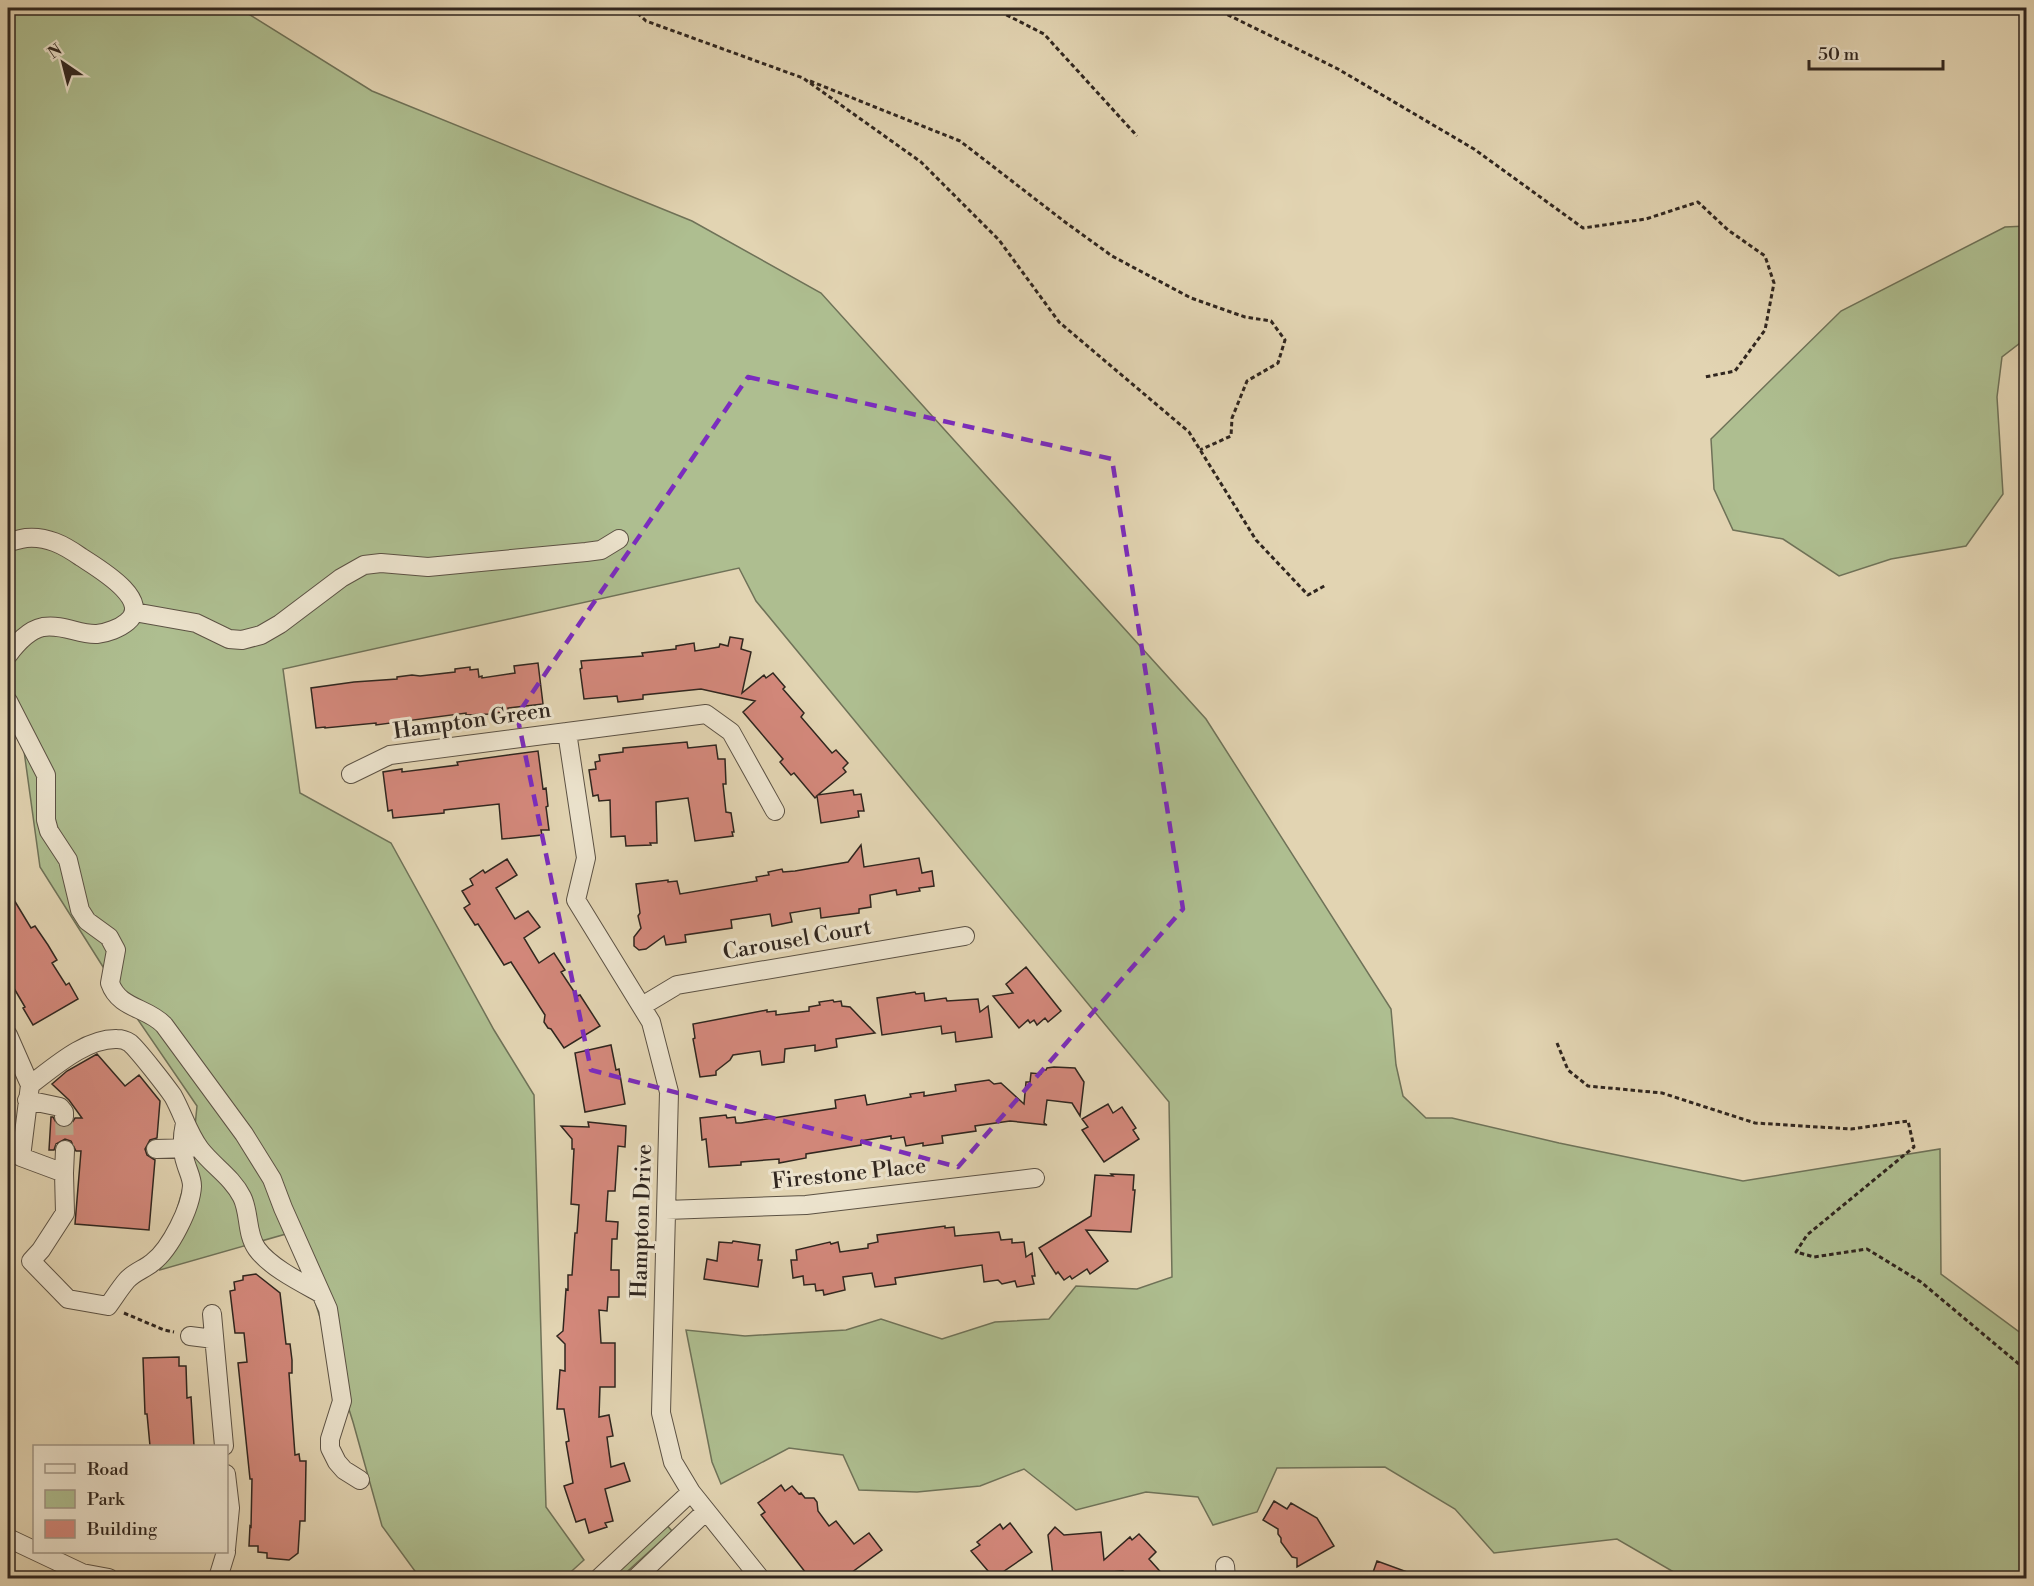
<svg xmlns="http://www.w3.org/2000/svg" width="2034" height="1586" viewBox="0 0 2034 1586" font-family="'Libre Bodoni',serif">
	<rect width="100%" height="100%" fill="#e2d4b2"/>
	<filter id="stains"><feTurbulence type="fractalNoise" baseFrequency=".00333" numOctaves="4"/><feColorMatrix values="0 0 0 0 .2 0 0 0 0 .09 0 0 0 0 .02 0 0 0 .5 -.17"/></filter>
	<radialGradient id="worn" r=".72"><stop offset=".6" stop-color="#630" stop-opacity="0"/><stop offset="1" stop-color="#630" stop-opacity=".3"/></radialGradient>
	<!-- green -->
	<path fill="#aebe90" stroke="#6f7258" stroke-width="1.5" d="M8,8H239L372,91L692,221L821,293L1206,719L1391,1009L1396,1065L1403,1096L1426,1118H1452L1559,1143L1743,1181L1940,1149L1941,1274L2026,1337V1578H1684L1617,1539L1494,1553L1455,1509L1385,1467L1277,1468L1257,1512L1213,1525L1198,1497L1146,1492L1076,1510L1024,1469L980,1486L917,1492L859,1490L843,1455L789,1448L721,1484L712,1462L686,1330L745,1336L846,1330L881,1319L942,1339L995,1322L1049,1319L1076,1286L1137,1289L1172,1277L1169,1102L756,601L739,568L283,669L300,793L391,843L494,1030L534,1095L546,1507L584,1560L564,1578H420L382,1526L353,1422L293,1232L160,1270L192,1156L197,1106L117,989L40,867L21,729L8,694Z
		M2026,226V340H2024L2002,357L1997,397L2003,494L1966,546L1891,559L1839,576L1783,539L1733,530L1714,489L1711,439L1841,311L2005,227Z
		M664,1522L672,1531L620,1578H603Z"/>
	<!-- building -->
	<path fill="#d3887b" stroke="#30261f" stroke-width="1.5" d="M730,637L743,639L741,649L751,652L742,693L764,675L766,678L773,673L785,687L783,689L804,713L801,717L832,753L836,750L848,763L843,768L846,772L818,795L853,790L854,795L861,794L864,811H858L859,817L821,823L817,796L815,798L794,773L791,775L780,762L783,759L743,712L755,701L701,689L643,695V699L618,702L617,696L584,699L580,669L582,668L581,661L643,656L642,653L676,649V646L694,643L695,651L719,647L720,644L728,646Z
		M538,663L543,704L508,708V711L490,714L466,715V713L376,725V723L325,728V727L316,728L311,688L354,682L397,679V677L412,675L420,676L455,672V669L470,667V670L478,669L479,677L482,676V678L515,673L514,666Z
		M687,742L688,748L716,745L718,759H725L726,784H723L726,812L731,813L734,832H732L733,836L695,841L688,798L656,802L657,843H650L651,845L626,846L625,836L611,837L610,800L599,801L598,795L593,796L589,770L596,769L595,762L600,761L599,755L623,752V748Z
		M538,751L543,789L546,788L548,806L546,807L549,830H541L542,835L502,839L499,804L444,810V813L393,818L392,810L388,811L383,772L402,769V772L458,765L457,762Z
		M861,845L864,867L919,858L922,873L932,871L934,886L919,888L920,891L897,895L896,890L870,895L871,907L859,909V913L821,918L820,908L790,913L792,922L772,926L770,914L731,920L732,928L685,935L686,942L666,945L664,936L646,949L639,950L634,946V937L641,928L638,916L640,913L636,884L668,880V882L677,881L680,894L757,881L756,877L769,875L768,872L782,869L783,872L795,871L848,862Z
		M507,859L517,875L496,888L515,919L528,911L540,927L524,938L539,963L554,953L565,970L561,972L577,996L580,995L600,1026L564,1048L551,1029L548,1028L544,1022L545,1015L511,962L504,965L478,924L475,925L464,908L470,904L462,891L473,885L470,879L483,870L485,873Z
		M8,890L31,928L35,926L48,945L57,960L52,963L66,985L69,983L78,999L33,1025L23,1008L25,1007L8,978Z
		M1026,967L1061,1011L1048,1022L1045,1018L1037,1025L1034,1020L1030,1023L1028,1020L1019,1028L993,996L1013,993L1006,984Z
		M915,992L916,994L924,993L925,1001L946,998L947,1001L978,999L980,1012L988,1006L992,1037L956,1042L955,1032L942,1034L941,1026L882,1035L877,998Z
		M833,1000L834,1002L841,1001L842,1006L850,1007L875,1033L836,1039L837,1047L815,1051V1045L785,1049L784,1062L762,1065L760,1051L733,1055L730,1060L716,1071V1075L700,1077L693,1039L695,1038L693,1024L767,1010V1012L776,1011V1015L809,1011V1007L820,1005L819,1002Z
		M611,1045L616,1070L619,1069L625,1104L585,1112L575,1053Z
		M97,1054L125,1086L139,1075L160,1101L157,1138L150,1140L145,1149L147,1155L155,1160L149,1230L75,1224L81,1151H76L71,1141L65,1139L56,1144L54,1150H49L51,1117H53L58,1126L63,1128L70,1126L75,1118H82L69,1100L52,1084L67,1071Z
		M1054,1067L1075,1068L1084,1082L1080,1116L1072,1103L1047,1100L1044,1123L1047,1125L1010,1121L975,1126L976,1131L942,1136L943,1143L923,1146V1143L906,1146L904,1137L891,1139V1136L861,1141V1145L806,1154V1158L779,1163V1159L741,1162V1165L709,1167L706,1139L702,1140L700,1118L726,1115L727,1118L735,1117L736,1123H741L836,1108L835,1100L865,1095L867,1105L911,1097L910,1094L924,1092V1096L956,1091L955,1085L989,1080L994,1084L1001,1083L1024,1104L1026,1082H1030L1031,1073L1041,1074L1042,1070H1046L1047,1068Z
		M1108,1104L1113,1113L1122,1107L1136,1128L1133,1130L1139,1139L1104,1162L1082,1130L1088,1127L1082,1119Z
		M588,1122L626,1126L625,1147L618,1146L615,1191H608L606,1221L618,1222L617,1239H612L611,1270H619V1297H608L607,1311L599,1310L601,1343H615V1387H600L599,1417L609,1415L613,1436L607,1437L611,1467L624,1463L630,1481L605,1489L613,1521L605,1523L607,1527L589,1533L585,1519L576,1522L564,1486L573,1483L566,1442L569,1441L564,1409H557L560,1370L565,1371V1344L557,1336L563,1331L566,1289L568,1290V1275H572L575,1233H577L579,1205L571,1204L574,1149H572V1139L561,1126L589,1127Z
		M1111,1174L1134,1175L1133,1190H1135L1131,1232L1086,1230L1108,1261L1090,1274L1087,1269L1072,1279L1070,1276L1064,1280L1058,1272L1056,1274L1039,1248L1091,1216L1095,1175L1113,1176Z
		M945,1226V1228L954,1227L955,1236L999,1232L1001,1240L1012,1239V1243L1024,1242L1026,1257L1032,1253L1035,1276H1032L1034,1284L1017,1287L1015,1281L1002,1284L998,1280L984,1282L982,1265L895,1278L896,1284L875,1287L872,1273L843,1277L845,1290L824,1295L823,1290L816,1291L815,1284L804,1285L803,1276L793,1278L791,1260H797L796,1250L830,1242L831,1244L838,1242L840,1252L868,1248V1244L878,1242L877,1235Z
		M733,1241L760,1245L758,1260H762L758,1287L704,1279L707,1259L717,1261L719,1242L732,1243Z
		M256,1274L280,1293L286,1344H290L292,1360V1373H289L295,1455L299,1454L300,1461H306L305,1521H300L298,1553L289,1560L267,1558V1553L258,1552V1546H249L250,1526L251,1527L252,1479H250L238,1363L247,1362L244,1333H235L230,1291L235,1290L234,1282L243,1280V1276Z
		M179,1357V1366H186L187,1398L191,1397L194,1446H150L147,1414H145L143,1358Z
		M781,1485L785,1491L792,1486L799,1494L801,1493L805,1498H814L817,1502L818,1511L829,1526L836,1521L854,1544L869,1533L882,1550L844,1578H819L815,1573L809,1577L761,1515L765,1512L758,1503Z
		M1274,1501L1287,1509L1291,1503L1317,1518L1334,1546L1297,1567V1558L1292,1557L1281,1542V1538L1278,1534V1529L1263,1520Z
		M1010,1523L1032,1552L994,1578L971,1551L980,1545L977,1542L1000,1524L1003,1529Z
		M1055,1527L1064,1535L1101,1532L1104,1560L1130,1537L1132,1540L1139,1534L1156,1552L1149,1559L1166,1578H1114L1122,1571L1062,1577L1061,1575L1053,1576L1048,1535Z
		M1377,1561L1421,1577L1420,1578H1371Z"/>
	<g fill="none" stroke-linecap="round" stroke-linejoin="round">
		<!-- minor-tunnel -->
		<path stroke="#beb195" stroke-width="18" stroke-dasharray="18 9" stroke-linecap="butt" d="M64,1117L65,1150"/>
		<!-- minor casing -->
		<g stroke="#5c5244" stroke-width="20">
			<path id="minor" d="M8,542C14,541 19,539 26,538C47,536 64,545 81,557C96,567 154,600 127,622C120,628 107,633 97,634C79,635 64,624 43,627C28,630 17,643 8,655
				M134,612L196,623L229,639L242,640L261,635L280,624L341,578L364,565L381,563L428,567L586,552L601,550L619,539
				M8,701L46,775V820L49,831L68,860L80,910L87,921L109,937L116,950L110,983C119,1009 147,1007 164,1025L244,1134L272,1179L283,1208L328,1309L342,1401L330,1439V1448L337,1462L344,1470L360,1480
				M567,732L586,858L576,900L651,1022L669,1092L661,1413L673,1462L691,1492L760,1578
				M351,774L390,755L706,714L731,732L775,811
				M642,1006L677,985L965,936
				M8,1035L30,1085L21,1157L64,1173L65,1213L41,1250L31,1261L68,1299L108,1306C114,1298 120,1288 127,1280C134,1272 145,1269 153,1262C170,1249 191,1208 192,1186C192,1178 188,1171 186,1164C181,1150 182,1137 185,1123
				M30,1085C54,1067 86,1038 117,1039C121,1039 127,1041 130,1043C139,1051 166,1086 173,1096C183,1114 188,1133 200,1149C213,1166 232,1177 242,1197C250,1213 246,1234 257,1249C270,1267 300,1282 320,1293
				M27,1100L60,1107L64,1112V1117
				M156,1149L192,1148
				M64,1173L65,1150
				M666,1210L806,1205L1035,1178
				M212,1314L224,1446
				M190,1336L214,1339
				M226,1474L230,1508L226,1549
				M8,1538L82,1573L109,1578
				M1225,1566L1226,1578
				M218,1578L226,1552
				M599,1578L691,1492
				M636,1578L705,1512"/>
		</g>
		<!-- path -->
		<path stroke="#30261f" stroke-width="3" stroke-dasharray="4.5 3" stroke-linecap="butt" d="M632,8L646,21L803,78L921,162L999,240L1059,322L1189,432L1256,540L1308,595L1326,585
			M993,8L1044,34L1137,136
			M1214,8L1338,69L1474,149L1583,228L1646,219L1698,202L1728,230L1765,256L1774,283L1765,330L1735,371L1705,377
			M810,81L960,141L1065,222L1112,256L1191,298L1245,317L1271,321L1285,340L1278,363L1247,381L1232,418L1231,436L1200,450
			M1557,1043L1568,1070L1588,1086L1662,1093L1755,1123L1851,1129L1908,1121L1914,1147L1807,1235L1796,1252L1814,1257L1867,1249L1921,1282L2026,1370
			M124,1313L164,1330L174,1332"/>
		<!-- minor -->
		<use href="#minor" stroke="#ece3cd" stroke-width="18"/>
	</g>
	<!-- marked area -->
	<path fill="none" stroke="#7b2cbf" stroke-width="4.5" stroke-dasharray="12 8" stroke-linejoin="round" d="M748,377L1112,459L1183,909L958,1167L591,1070L517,715Z"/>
	<g text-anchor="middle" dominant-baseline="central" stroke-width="6" stroke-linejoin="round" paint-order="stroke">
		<!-- street labels -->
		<g font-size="22" fill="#30261f" stroke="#ece3cd">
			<text transform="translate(472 721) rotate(-8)">Hampton Green</text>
			<text transform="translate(797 940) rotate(-10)">Carousel Court</text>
			<text transform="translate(849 1174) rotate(-6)">Firestone Place</text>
			<text transform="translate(642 1221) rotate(-88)">Hampton Drive</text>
		</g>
	</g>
	<!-- margin -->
	<rect width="2034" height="1586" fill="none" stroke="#e2d4b2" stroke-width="30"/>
	<rect x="9" y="9" width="2016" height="1568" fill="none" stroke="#30261f" stroke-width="3"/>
	<rect x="15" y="15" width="2004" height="1556" fill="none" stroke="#30261f" stroke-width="1.5"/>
	<!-- legend -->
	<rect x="33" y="1445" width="195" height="108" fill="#ece3cd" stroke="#a19787" stroke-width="1.5"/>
	<rect x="45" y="1464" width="30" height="9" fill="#ece3cd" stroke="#a19787" stroke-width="1.5"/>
	<text x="87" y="1475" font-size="18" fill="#30261f">Road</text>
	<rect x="45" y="1490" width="30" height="18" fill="#aebe90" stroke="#a19787" stroke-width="1.5"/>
	<text x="87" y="1505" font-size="18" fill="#30261f">Park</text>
	<rect x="45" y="1520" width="30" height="18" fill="#d3887b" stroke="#a19787" stroke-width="1.5"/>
	<text x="87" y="1535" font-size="18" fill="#30261f">Building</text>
	<!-- north arrow -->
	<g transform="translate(63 63) rotate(325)" stroke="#ece3cd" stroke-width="4.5" paint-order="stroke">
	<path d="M0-4.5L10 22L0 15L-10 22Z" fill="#30261f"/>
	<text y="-9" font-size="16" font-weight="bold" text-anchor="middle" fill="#30261f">N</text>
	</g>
	<!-- scale -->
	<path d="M1809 60v9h134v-9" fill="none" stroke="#30261f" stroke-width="3"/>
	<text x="1818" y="60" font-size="18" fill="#30261f" stroke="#ece3cd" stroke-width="4.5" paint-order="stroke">50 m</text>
	<rect width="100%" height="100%" filter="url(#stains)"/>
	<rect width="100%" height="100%" fill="url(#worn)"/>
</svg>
